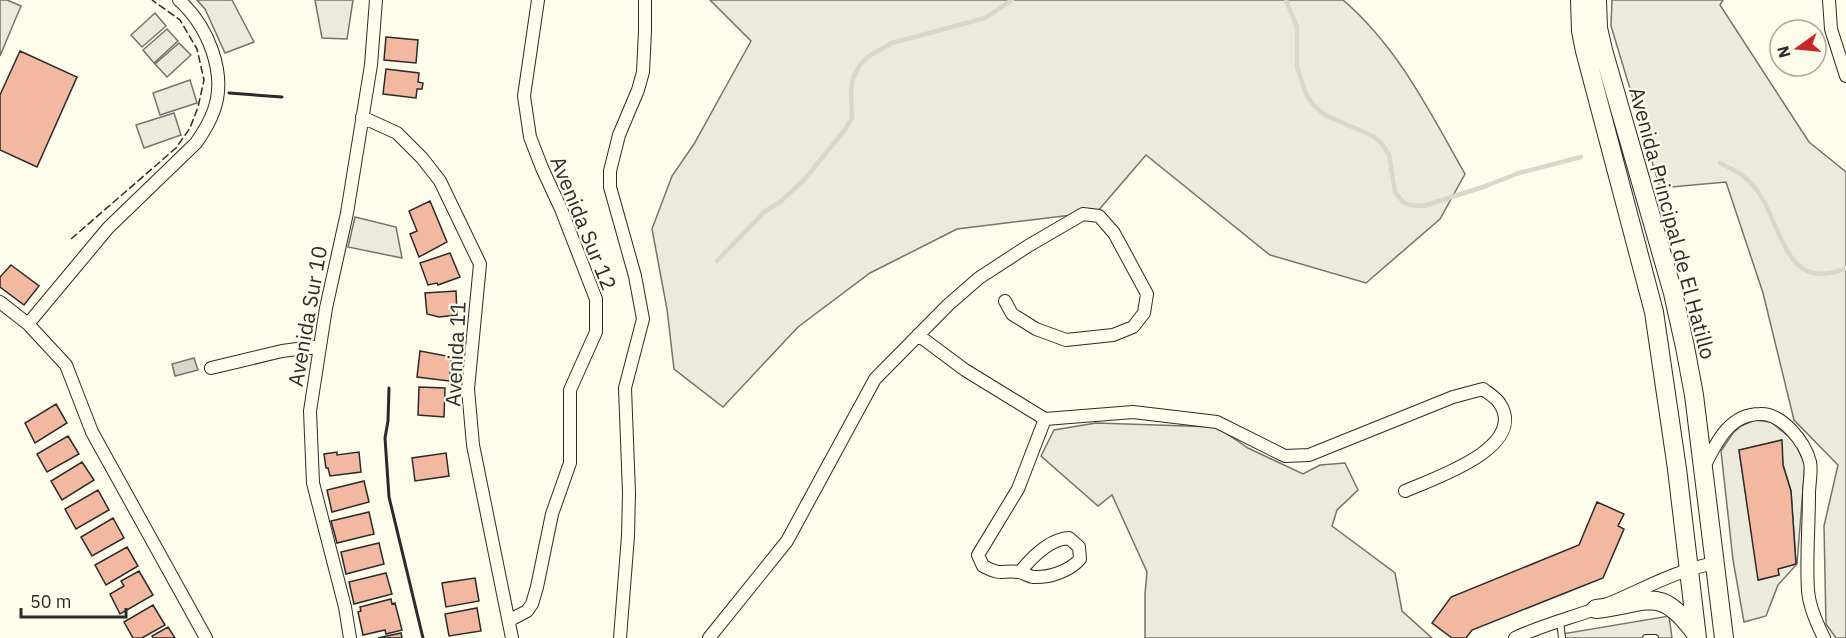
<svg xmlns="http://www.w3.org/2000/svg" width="1846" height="638" viewBox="0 0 1846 638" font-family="'IBM Plex Sans',sans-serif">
	<rect width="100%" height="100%" fill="#fdfbea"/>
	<!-- green -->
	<path fill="#ecebdb" stroke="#74746e" stroke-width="1.5" d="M197,0H232L254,42L225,53L205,9Z
		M315,0H353L347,39L322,38Z
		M710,0H1343C1398,47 1430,112 1465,174L1440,219L1366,283L1270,255L1146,155L1097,212L957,229L870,273L798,327L723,407L674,369L667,309L652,229L672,176L694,144L751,41Z
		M1612,0H1723L1720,5L1809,142L1846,172V638H1836L1826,624L1824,526L1838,465L1794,420L1763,293L1726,182L1660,188L1611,26Z
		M155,13L166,26L142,47L131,35Z
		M167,29L178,41L154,63L143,50Z
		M179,43L191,55L167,77L155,64Z
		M190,80L197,103L160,115L153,93Z
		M174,113L181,135L144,148L136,125Z
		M355,217L396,227L402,258L348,247Z
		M1096,423L1217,427L1248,448L1303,474L1320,465L1345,463L1358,490L1337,510L1332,526L1395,573L1402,611L1432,638H1145V594L1147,572L1112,495L1098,506L1041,456L1054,430Z"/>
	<!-- parking -->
	<path fill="#eceadb" stroke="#74746e" stroke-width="1.5" fill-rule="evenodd" d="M0,0H7L21,6L0,56Z
		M1755,420L1771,422L1794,441L1805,464L1797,564L1778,585L1766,616L1744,622L1733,560L1721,451L1733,433L1741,426ZM1781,440L1783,465L1791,491L1796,564L1778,569L1779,575L1759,580L1739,450Z
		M1669,616L1672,638H1563L1562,634Z"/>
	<!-- water -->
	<path fill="#d8d7c9" stroke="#74746e" stroke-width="1.5" d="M194,358L198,370L175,376L172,364Z"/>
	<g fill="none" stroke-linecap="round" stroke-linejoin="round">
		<!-- stream -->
		<path stroke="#d8d7c9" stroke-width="4.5" d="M1286,0L1297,27V67L1306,94L1314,106L1325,115L1373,136L1383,145L1389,155L1395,192L1403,202L1410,205L1423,206L1483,187L1519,173L1581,157
			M1720,163C1737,171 1748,177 1759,193C1783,229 1786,294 1846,268
			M717,261L764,212L780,202L803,181L844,131L852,119L851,91L853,78L860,65L869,56L892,43L985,18L1012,0"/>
	</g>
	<!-- building -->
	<path fill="#f2b8a0" stroke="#2b2b2b" stroke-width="1.5" d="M386,37L418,40L416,63L384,60Z
		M20,51L77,77L37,167L0,150V95Z
		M386,69L419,73L418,82L423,83L422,89H417L416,98L383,94Z
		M430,201L447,242L419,257L410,234L417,231L409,211Z
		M450,253L460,277L438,285L437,283L428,285L420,263Z
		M11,265L39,286L24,305L0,287V277Z
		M456,291L457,315L439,317L427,314L425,293Z
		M420,351L452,357L449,381L417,377Z
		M419,387L445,388L444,417L418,415Z
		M56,404L67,423L35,443L25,423Z
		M68,436L79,454L47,472L37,454Z
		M1782,440L1783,465L1791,491L1796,564L1778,569L1779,575L1758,580L1739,450Z
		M337,452V455L359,452L361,472L330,476L328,468H326L324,454Z
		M446,453L449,476L415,481L412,458Z
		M82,462L94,480L62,500L51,481Z
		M364,481L369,502L332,512L327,490Z
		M98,490L109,510L76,529L65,509Z
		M1597,502L1624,514L1618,526L1624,529L1603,578L1472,630L1466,638H1452L1432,623L1451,597L1579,545Z
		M369,512L374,534L337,543L331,521Z
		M113,518L124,538L92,556L81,537Z
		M379,543L384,564L346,574L341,552Z
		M127,547L138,566L106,585L95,565Z
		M139,571L153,595L120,614L110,594L124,586L121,581Z
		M386,573L392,594L354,604L349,582Z
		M475,578L479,601L446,607L442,583Z
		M391,599L392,604L395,603L402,630L386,634L385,630L363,635L358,612L361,611L360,607Z
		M153,605L165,625L142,638H133L124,622Z
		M477,608L481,631L449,636L445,614Z
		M168,627L175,638H153L152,636Z
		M401,633L402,638H378Z"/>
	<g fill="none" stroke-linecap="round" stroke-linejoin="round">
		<!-- lane casing -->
		<g stroke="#2b2b2b" stroke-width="8">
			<path id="lane" d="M1560,621L1562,638
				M1646,638H1655"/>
		</g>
		<!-- street casing -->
		<g stroke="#2b2b2b" stroke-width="14">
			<path id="street" d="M1829,0L1831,29L1846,76
				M362,117L397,133L422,158L440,181L480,264L468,389L473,445L512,638
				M0,302L28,324L66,365L92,432L206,638
				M28,324L108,228L196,143C203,133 210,122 214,110C227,73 208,26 179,0
				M918,335L965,370L1045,419L1133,412L1217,422L1285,456L1309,455L1453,397L1483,389C1488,393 1497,398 1500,404C1528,448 1432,479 1405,491
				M211,368L282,351L320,346
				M1704,467C1716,443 1729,414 1760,414C1782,413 1805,442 1810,462C1812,471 1809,484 1809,494C1809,526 1806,559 1808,590C1809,606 1817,624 1824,638
				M1020,572C1032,557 1049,539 1069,538L1079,547L1080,559C1070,571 1049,578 1033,577C1028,576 1024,573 1019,572C1001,570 1002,576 983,566L978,555L1018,489L1045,419
				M510,620L527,611L532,604L537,587L552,514L570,463V390L596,332V299L561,209L542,168L530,137L524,96L538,0
				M350,638L345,607L313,483L310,411L326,308L347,213L371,65L376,0
				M620,638L628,536L629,493L625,388L643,319L635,276L610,187V171L619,135L638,90L643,72L645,31V0
				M709,638L787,541L875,379L948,305L979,278L1028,246L1083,214L1099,216L1114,233L1147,294L1144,313L1133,327L1113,335L1066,340L1036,329L1012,314L1005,301
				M1515,638C1542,625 1571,618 1598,608C1640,592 1669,572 1715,563"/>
		</g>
		<!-- secondary casing -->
		<g stroke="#2b2b2b" stroke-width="20">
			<path id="secondary" d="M1580,0L1581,31L1585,51L1654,312L1677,469L1697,638
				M1597,0L1598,28L1603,50L1673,293L1685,347L1694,395L1724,638
				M1596,609C1649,603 1660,584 1696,634"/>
		</g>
		<!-- lane -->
		<use href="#lane" stroke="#fdfbea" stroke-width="6"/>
		<!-- street -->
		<use href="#street" stroke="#fdfbea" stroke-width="12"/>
		<!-- secondary -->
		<use href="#secondary" stroke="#fdfbea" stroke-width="18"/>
		<!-- fence -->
		<path stroke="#2b2b2b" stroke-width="1.5" stroke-dasharray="8 3" stroke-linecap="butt" d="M71,239L176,148L190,128L198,107L204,80L197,49L180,20L152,0"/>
		<!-- wall -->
		<path stroke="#2b2b2b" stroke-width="3" d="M229,93L282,97
			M389,388L388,421L385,438L389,497L423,638"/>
	</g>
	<g text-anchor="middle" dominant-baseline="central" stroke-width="4.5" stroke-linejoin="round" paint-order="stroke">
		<!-- street labels -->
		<g font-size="21" fill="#2b2b2b" stroke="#fdfbea">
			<text transform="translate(584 223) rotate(68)">Avenida Sur 12</text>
			<text transform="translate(1673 223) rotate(75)">Avenida Principal de El Hatillo</text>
			<text transform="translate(307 316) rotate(-80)">Avenida Sur 10</text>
			<text transform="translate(455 354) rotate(-87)">Avenida 11</text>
		</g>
	</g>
	<!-- north arrow -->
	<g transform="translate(1798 48) rotate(255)"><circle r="28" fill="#fdfbea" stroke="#a9a89e" stroke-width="1.5"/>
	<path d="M0-4.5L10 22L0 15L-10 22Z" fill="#c62828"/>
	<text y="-9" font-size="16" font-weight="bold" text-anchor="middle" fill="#2b2b2b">N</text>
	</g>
	<!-- scale -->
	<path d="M21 608v9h105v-9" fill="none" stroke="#2b2b2b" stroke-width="3"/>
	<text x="30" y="608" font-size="18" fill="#2b2b2b" stroke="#fdfbea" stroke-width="4.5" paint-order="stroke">50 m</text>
</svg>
